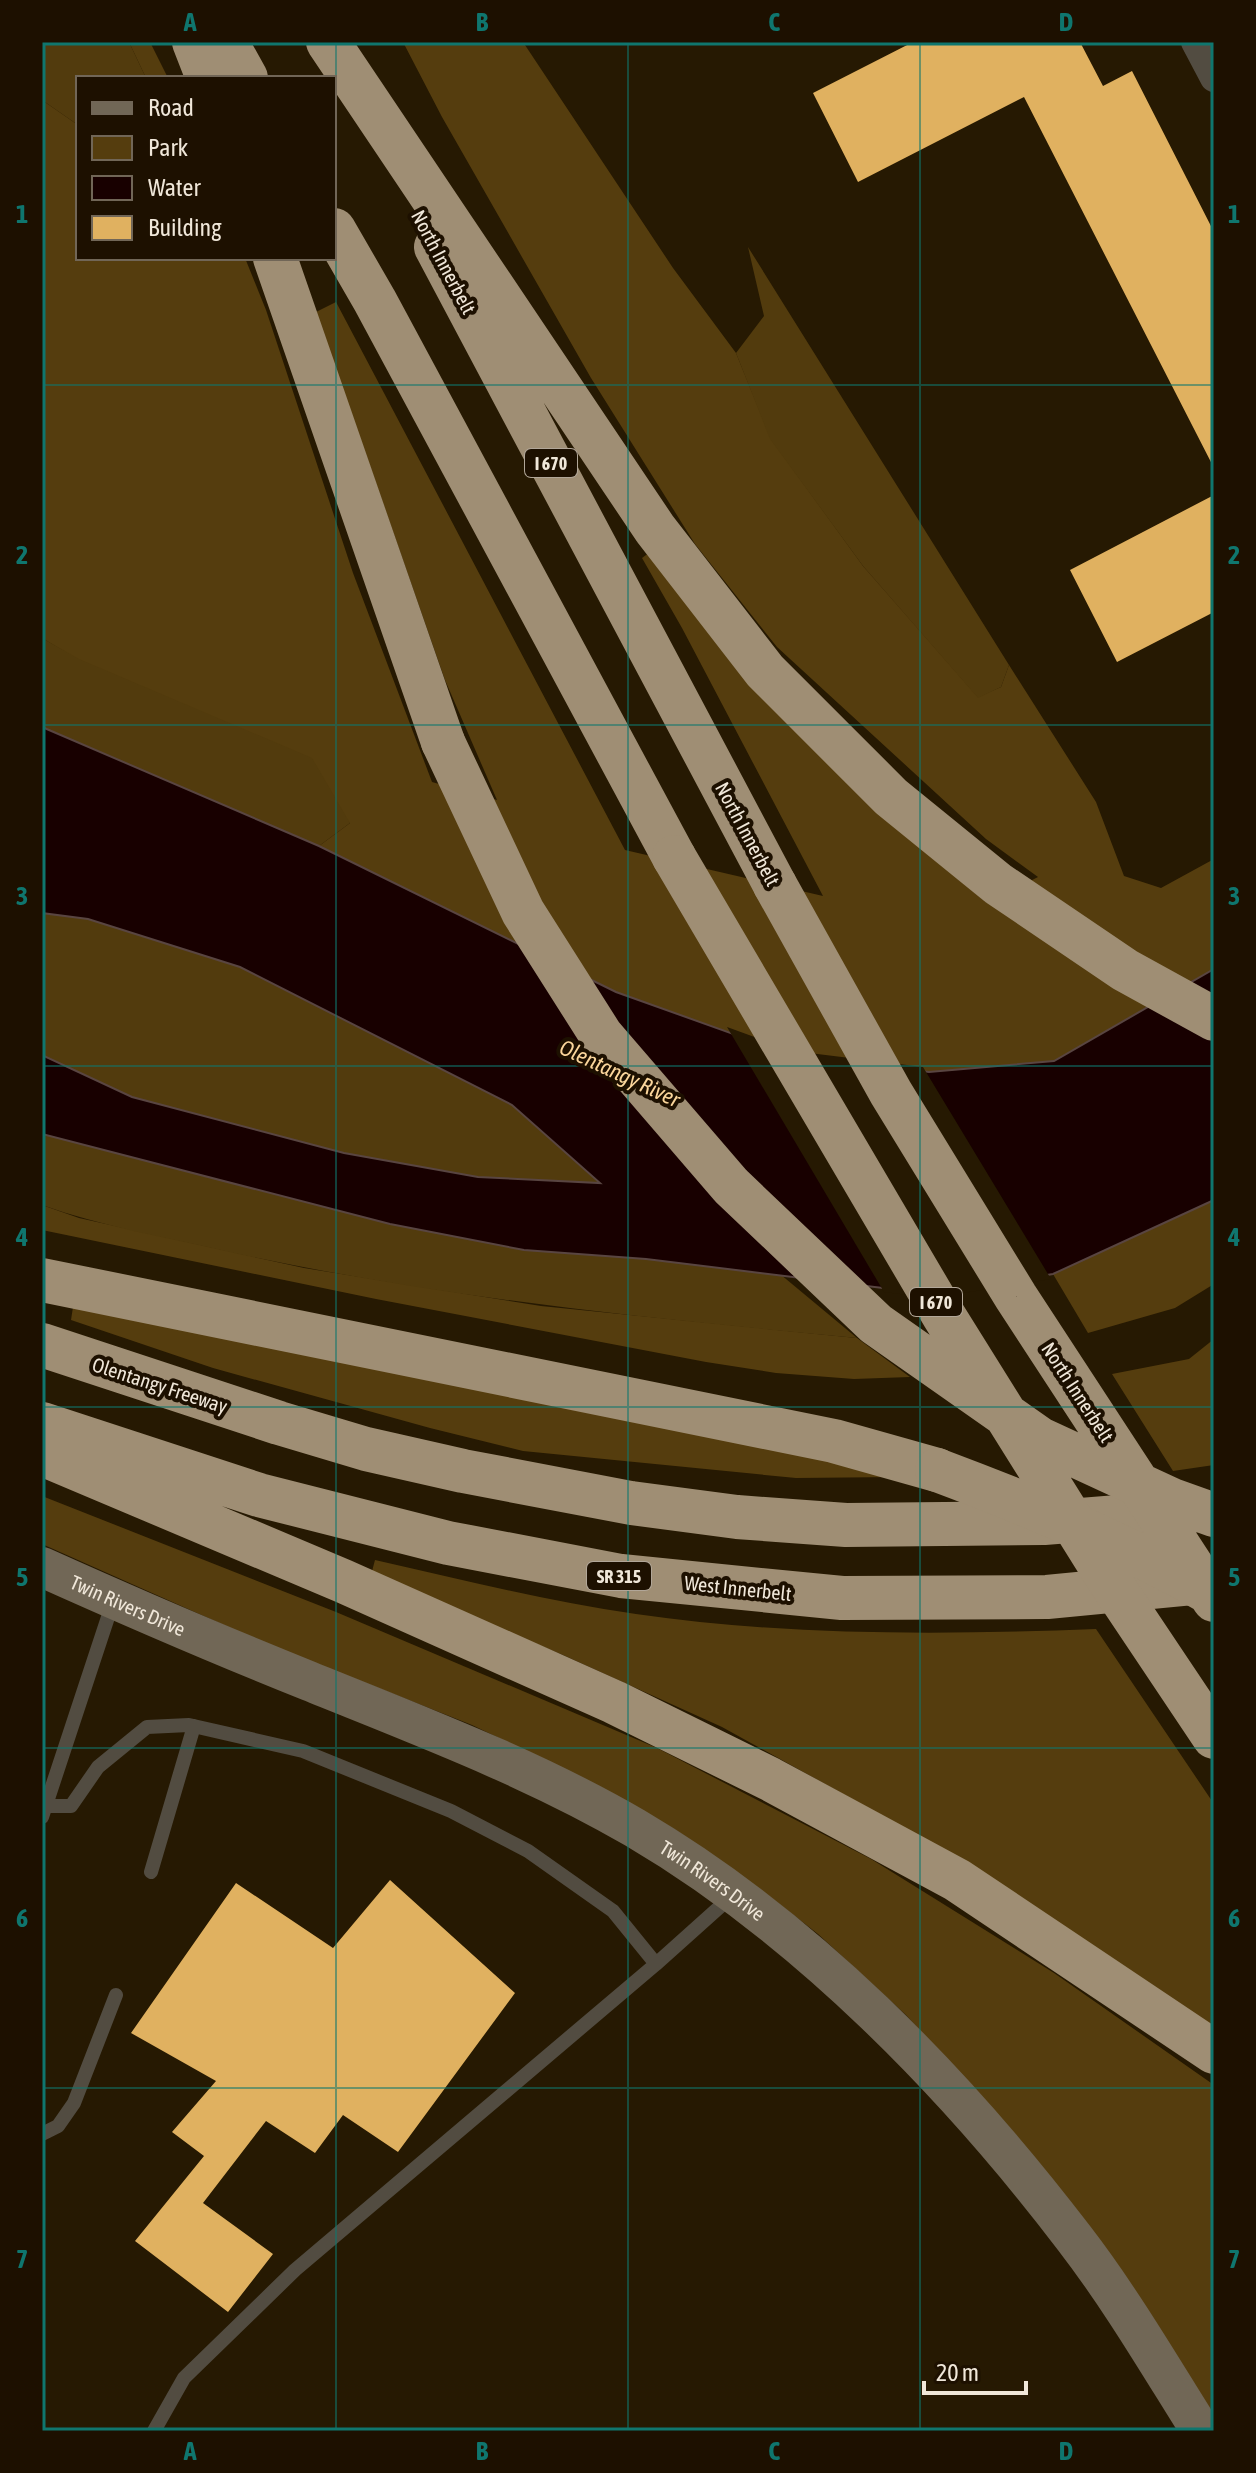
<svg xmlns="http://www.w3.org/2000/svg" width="1256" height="2473" viewBox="0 0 1256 2473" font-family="'Asap Condensed',sans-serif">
	<rect width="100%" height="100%" fill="#261902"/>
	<!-- green -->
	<path fill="#553d0e" d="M129,42H150L168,78H146Z
		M403,42H523L673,268L736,353L771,439L863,566L978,697L1001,687L1009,665L1096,802L1124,876L1161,888L1214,859V969L1054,1061L929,1072L792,1055L616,992L319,846L350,823L42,638V100L78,125V258H245L266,310L353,573L432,782L497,800L445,680L316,312L336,302L625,850L823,896L682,628L642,558L650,552L958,879L987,903L1038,877L986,839L777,647L695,544L591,378L442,117Z
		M1214,1200V1284L1175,1308L1088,1333L1053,1274Z
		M42,1205L79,1218L304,1268L541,1306L857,1338L910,1377L854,1379L776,1373L706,1362L376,1299L42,1230Z
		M73,1307L624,1414L898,1477L796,1478L523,1451L430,1428L213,1368L71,1320Z
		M1214,1339V1465L1173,1471L1112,1374L1189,1359Z
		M42,1496L336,1612L657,1748L871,1859L1054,1973L1214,2085V2416L1010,2128L906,2015L818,1934L760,1889L676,1830L593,1783L472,1725L262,1642L42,1544Z
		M375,1560C462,1580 548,1601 636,1614C788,1636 943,1635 1096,1629L1214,1804V2033L930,1842L722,1727L563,1655L371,1575Z"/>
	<!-- forest -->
	<path fill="#523b0d" d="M42,42H129L146,78H78V125L42,100Z
		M748,247L1009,665L1001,687L978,698L863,566L770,439L736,353L764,316Z
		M42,638L79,659L312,758L350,823L319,846L42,727Z
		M42,913L88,919L240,967L512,1105L601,1184L478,1177L344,1153L132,1097L42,1055Z
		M42,1134L390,1224L524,1250L646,1259L780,1274L857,1338C645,1318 433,1297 225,1251C163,1237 101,1226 42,1205Z"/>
	<!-- water -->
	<path fill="#180000" stroke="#594541" stroke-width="2" d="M42,727L319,846L616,992L792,1055L929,1072L1054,1061L1214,969V1200L1053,1274L932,1294L646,1259L524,1250L390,1224L42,1134V1055L132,1097L344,1153L478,1177L600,1183L512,1105L240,967L88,919L42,913Z"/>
	<!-- pier -->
	<path fill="#261902" d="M727,1027L793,1051L923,1067L1051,1279L932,1298L884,1292Z"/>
	<!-- building -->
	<path fill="#e0b160" d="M913,42H1080L1103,86L1132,71L1214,232V468L1024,97L858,182L813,93Z
		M1214,495V612L1117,662L1070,570Z
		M390,1880L515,1993L398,2152L343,2115L315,2153L266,2121L203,2203L273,2254L228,2312L135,2241L204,2156L172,2132L216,2081L131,2033L236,1883L333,1948Z"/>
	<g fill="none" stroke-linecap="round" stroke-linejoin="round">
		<!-- lane -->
		<path stroke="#524c41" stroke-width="14" d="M42,1806H71L98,1767L147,1727L189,1725L303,1751L451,1811L528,1851L613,1911L656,1964L733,1895
			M42,1817L114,1599
			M151,1872L194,1726
			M42,2134L58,2126L74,2103L116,1995
			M154,2431L184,2378L295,2270L656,1964"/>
		<!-- street -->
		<path stroke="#524c41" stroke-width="28" d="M1195,42L1214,78"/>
		<!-- secondary -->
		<path stroke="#716756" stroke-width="40" id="s1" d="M42,1567C131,1607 219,1645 309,1681C420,1726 532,1768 635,1828C805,1928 955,2082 1074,2238C1121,2299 1160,2366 1201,2431"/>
		<!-- highway -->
		<path stroke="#9f8e74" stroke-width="44" d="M194,42L208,78
			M226,42L246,78
			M328,42L655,529L765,671L891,797L998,884L1125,970L1214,1019
			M334,230L375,301L674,857
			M436,247L775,885
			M275,258L443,742
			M42,1280L834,1441L937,1470
			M42,1345L279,1423L366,1449L463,1471L631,1503L737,1517L846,1525L1044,1523L1192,1511
			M42,1424L259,1495L448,1543L621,1576L842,1598L1047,1597L1213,1581
			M42,1454L343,1581L614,1702L770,1779L957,1880L1214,2052"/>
		<!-- highway-bridge -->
		<path stroke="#9f8e74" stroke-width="44" d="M443,742L523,912L601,1035L731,1186L876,1324L1040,1439L1172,1500L1214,1515
			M674,857L944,1316L1107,1577L1214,1737
			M775,885L891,1093L1016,1297L1214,1600
			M937,1470C1028,1504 1120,1542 1205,1590"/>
	</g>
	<!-- grid -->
	<path fill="none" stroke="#0f766e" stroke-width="2" stroke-opacity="0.55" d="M336,42V2431M628,42V2431M920,42V2431M42,385H1214M42,725H1214M42,1066H1214M42,1407H1214M42,1748H1214M42,2088H1214"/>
	<g text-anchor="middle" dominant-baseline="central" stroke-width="8" stroke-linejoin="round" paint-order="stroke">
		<!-- shield labels -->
		<g fill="#1d1000" stroke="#b1a698" stroke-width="2">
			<rect x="525" y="449" width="52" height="28" rx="6"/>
			<rect x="910" y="1288" width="52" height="28" rx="6"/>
			<rect x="587" y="1562" width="64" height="28" rx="6"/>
		</g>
		<g font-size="18" font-weight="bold" fill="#f0e7d9">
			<text x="551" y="463">I 670</text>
			<text x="936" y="1302">I 670</text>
			<text x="619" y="1576">SR 315</text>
		</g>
		<!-- street labels -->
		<g font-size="20" fill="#f0e7d9" stroke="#1d1000">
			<text transform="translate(444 262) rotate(62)">North Innerbelt</text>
			<text transform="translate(748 834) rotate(62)">North Innerbelt</text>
			<text transform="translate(160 1385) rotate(18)">Olentangy Freeway</text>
			<text transform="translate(1078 1392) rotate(57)">North Innerbelt</text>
			<text transform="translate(738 1588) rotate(6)">West Innerbelt</text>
			<text stroke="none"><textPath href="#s1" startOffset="94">Twin Rivers Drive</textPath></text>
			<text stroke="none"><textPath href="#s1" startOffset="742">Twin Rivers Drive</textPath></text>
		</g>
		<!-- water labels -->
		<g font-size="22" font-style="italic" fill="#fbd69b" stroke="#1d1000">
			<text transform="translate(620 1073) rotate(25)">Olentangy River</text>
		</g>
	</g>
	<!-- border -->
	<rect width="1256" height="2473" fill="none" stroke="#1d1000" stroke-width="88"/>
	<!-- legend -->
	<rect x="76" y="76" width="260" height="184" fill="#1d1000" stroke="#716657" stroke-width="2"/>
	<rect x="92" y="102" width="40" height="12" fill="#716756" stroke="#716657" stroke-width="2"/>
	<text x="148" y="116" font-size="24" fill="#f0e7d9">Road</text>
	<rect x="92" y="136" width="40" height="24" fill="#553d0e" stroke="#716657" stroke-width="2"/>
	<text x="148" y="156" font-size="24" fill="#f0e7d9">Park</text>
	<rect x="92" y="176" width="40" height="24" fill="#180000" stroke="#716657" stroke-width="2"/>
	<text x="148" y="196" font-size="24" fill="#f0e7d9">Water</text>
	<rect x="92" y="216" width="40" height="24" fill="#e0b160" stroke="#716657" stroke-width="2"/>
	<text x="148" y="236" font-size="24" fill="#f0e7d9">Building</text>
	<!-- scale -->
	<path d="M924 2381v12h102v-12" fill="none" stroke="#f0e7d9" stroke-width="4"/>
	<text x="936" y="2381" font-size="24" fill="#f0e7d9" stroke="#1d1000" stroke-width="6" paint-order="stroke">20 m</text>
	<rect x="44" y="44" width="1168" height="2385" fill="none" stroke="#0f766e" stroke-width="3"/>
	<g font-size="26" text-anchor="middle" font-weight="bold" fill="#0f766e">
		<text x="190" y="31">A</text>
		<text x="482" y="31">B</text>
		<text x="774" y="31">C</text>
		<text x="1066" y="31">D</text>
		<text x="22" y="223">1</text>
		<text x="1234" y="223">1</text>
		<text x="22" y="564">2</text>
		<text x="1234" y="564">2</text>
		<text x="22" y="905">3</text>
		<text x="1234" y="905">3</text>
		<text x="22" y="1246">4</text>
		<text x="1234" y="1246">4</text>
		<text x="22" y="1586">5</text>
		<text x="1234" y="1586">5</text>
		<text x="22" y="1927">6</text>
		<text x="1234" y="1927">6</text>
		<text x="22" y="2268">7</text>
		<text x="1234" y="2268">7</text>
		<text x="190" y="2460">A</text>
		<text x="482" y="2460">B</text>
		<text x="774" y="2460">C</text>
		<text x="1066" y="2460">D</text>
	</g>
</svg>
